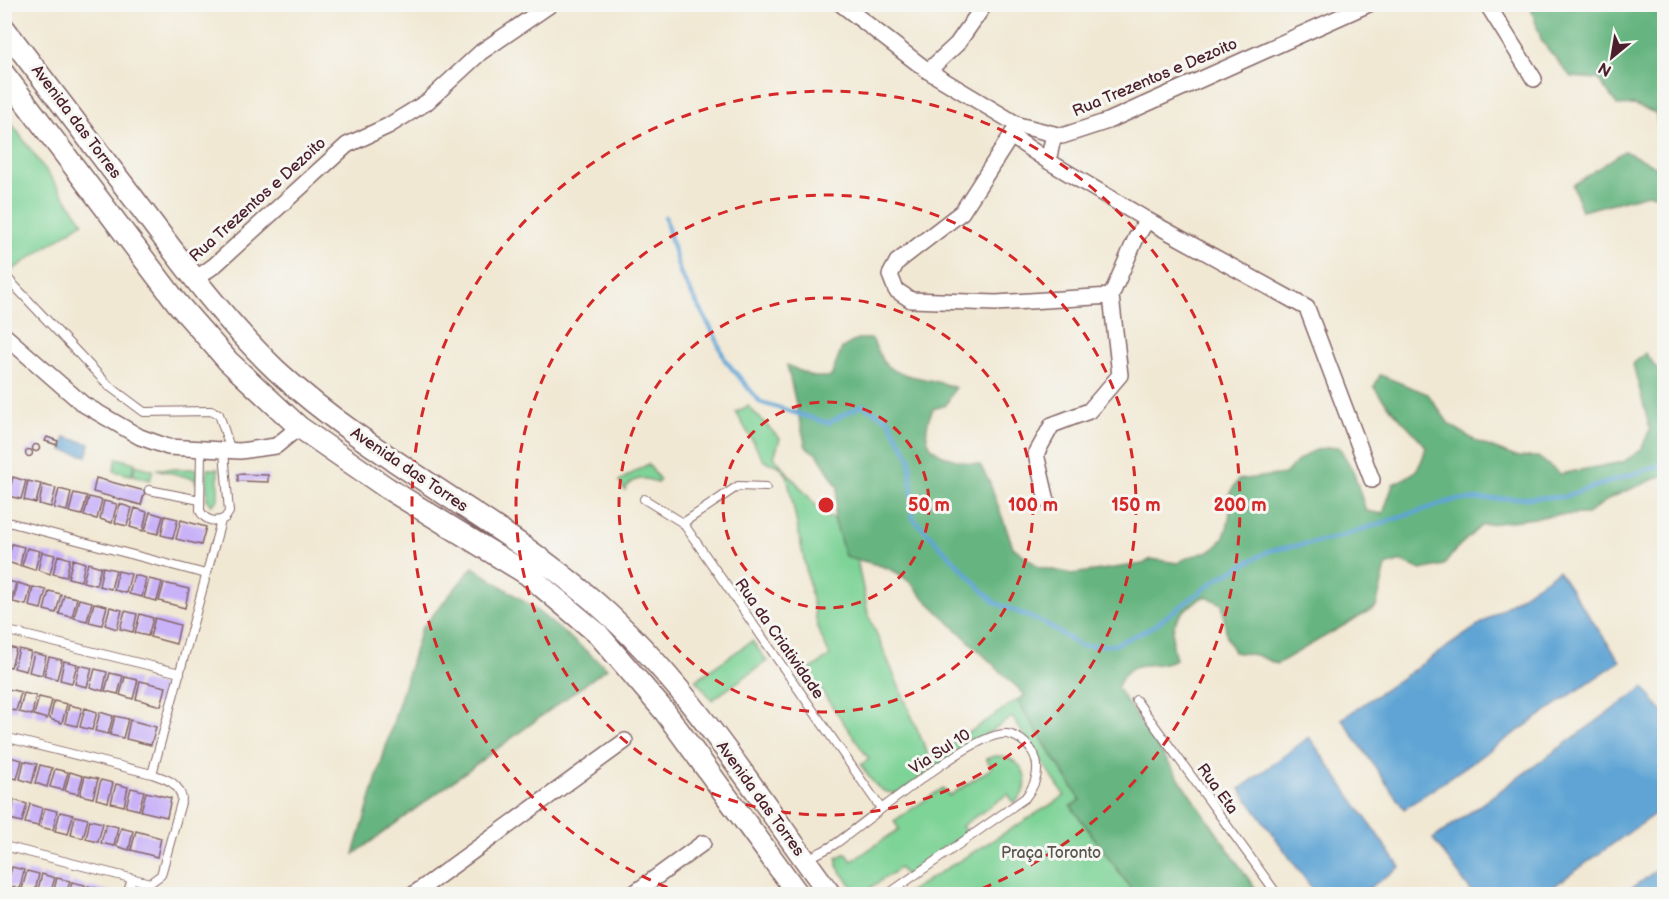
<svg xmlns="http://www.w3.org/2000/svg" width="1669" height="899" viewBox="0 0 1669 899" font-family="'Balsamiq Sans',sans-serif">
	<rect width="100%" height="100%" fill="#f6f6f2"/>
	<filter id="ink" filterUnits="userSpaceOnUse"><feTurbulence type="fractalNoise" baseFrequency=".0167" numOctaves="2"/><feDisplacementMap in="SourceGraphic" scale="12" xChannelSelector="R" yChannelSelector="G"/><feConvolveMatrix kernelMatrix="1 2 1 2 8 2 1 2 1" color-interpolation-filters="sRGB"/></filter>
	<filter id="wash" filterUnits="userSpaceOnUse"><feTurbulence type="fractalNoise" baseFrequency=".008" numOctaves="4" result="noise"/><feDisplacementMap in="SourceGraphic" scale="24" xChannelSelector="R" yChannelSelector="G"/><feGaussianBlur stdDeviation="1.35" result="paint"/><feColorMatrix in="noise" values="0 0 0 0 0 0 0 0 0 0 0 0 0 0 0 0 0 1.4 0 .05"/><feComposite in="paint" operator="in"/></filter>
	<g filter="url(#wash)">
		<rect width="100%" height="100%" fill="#f1e8d3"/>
		<!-- green -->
		<path fill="#7ed397" stroke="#647961" stroke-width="1.5" d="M4,113L83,222L5,275L4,274Z
			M748,406L780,439L774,457L826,517L834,518L845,556L857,559L868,614L930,759L1017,700L1081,801L1071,806L1135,894H905L1065,796L1012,717L900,792C880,797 871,780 861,765L869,759L816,683L807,689L799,677L830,656L818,629L787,475L779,466L764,461L736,412Z
			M117,458L135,463L131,475L114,471Z
			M648,464L660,480L657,483C644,476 633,477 625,490L619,481Z
			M135,465L153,470L150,480L133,475Z
			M156,469H197L196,484L195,479Z
			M207,469H218V499L212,505L207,500Z
			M752,641L767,661L712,700L696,680Z
			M995,756C1023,755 1037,785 1014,803L1008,794L962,826L968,835L906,876L900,868L870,888L874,894H858L837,866V858L846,853L852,861L899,829L894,821L943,788L949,796L992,768L986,759Z"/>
		<!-- forest -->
		<path fill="#66b580" stroke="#586a56" stroke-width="1.5" d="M1530,5H1664V148L1659,136L1656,113L1634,105L1618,106L1598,79L1571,77L1542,42Z
			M1624,151L1664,170V196L1648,194L1582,211L1573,185Z
			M858,339H872C876,346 880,358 885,364C900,379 933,377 955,388L946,405L933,409C912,453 945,458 980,465L989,481L1013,547L1039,567L1072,574L1143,564L1151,559L1178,563C1191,554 1197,556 1209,551C1229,542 1232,512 1229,494L1238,480L1285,474C1301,456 1314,446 1339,447L1353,471L1366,511L1383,514L1393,484C1415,474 1420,471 1426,447C1409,425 1389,410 1374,387L1380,375L1428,394L1449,424L1477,442L1516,457H1538L1560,474L1623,462L1641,450L1650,429L1633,364L1645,353L1664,378V475L1612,497L1587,514L1556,515L1482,525L1457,548L1444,565L1421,570L1401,561L1386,566L1376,607L1277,664L1256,655L1234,652L1227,638L1222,604L1205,596C1177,612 1166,625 1176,659C1148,673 1133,652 1117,688L1259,894H1135L1071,806L1081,800L1017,700L1025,695L923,597C899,565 881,567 845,556L834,518L838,487L818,455L806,447L787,365L813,377H831L842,348Z
			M473,567L531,606L607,668L354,854L421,629Z"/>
		<!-- water -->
		<path fill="#5fa4d4" stroke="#546280" stroke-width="1.5" d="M65,437L90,444L87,456L62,450Z
			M1558,571L1620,661L1404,809L1342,719Z
			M1644,687L1664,714V807L1543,894H1473L1433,839Z
			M1309,737L1400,867L1360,894H1316L1240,789Z
			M1664,865V894H1623Z"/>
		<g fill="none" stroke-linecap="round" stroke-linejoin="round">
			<!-- stream -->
			<path stroke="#5fa4d4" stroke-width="4.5" d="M665,217L680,273L714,334L725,360L760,402L828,423L862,405L888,419L910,458L913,518L994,602L1046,624L1080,646L1114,645L1151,628L1219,578L1269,551L1332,539L1454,500L1563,497L1664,464"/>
		</g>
		<g id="blocks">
			<!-- building -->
			<path fill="#c9b2f8" d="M47,437L58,441L57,445L45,441Z
				M32.5 448a3.5 3.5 0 1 1 7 0a3.5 3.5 0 1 1-7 0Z
				M25.5 453a3.5 3.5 0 1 1 7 0a3.5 3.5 0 1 1-7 0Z
				M238,474L268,475V482L238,481Z
				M4,475L10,477L5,497H4Z
				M13,477L26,481L21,499L8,496Z
				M96,478L145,491L141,505L93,492Z
				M28,481L41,484L36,503L24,500Z
				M43,485L56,488L51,507L39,504Z
				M59,489L71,492L67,511L54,508Z
				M74,493L87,496L82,515L69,512Z
				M89,497L102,500L97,519L84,516Z
				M104,501L117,504L112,523L100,519Z
				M120,504L132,508L127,526L115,523Z
				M135,508L147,512L143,531L130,527Z
				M150,512L163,516L158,534L145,531Z
				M165,516L178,519L173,538L161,535Z
				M181,520L206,527L201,545L176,539Z
				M4,542L9,543L5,559H4Z
				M12,544L24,547L20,566L7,562Z
				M27,548L40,551L35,570L22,566Z
				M42,552L55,555L50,574L38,570Z
				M58,555L70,559L66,577L53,574Z
				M73,559L85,563L81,581L68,578Z
				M88,563L101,567L96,585L83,582Z
				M103,567L116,570L111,589L99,586Z
				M118,571L131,574L126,593L114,590Z
				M134,575L146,578L142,597L129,594Z
				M149,579L162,582L157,601L144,598Z
				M4,580L16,583L11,601L4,600Z
				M18,583L31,587L26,605L13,602Z
				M164,583L189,589L185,608L159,601Z
				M33,587L46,590L41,609L29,606Z
				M49,591L61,594L56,613L44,610Z
				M64,595L77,598L72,617L59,614Z
				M79,599L92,602L87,621L74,618Z
				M94,603L107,606L102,625L89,622Z
				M110,607L122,610L117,629L105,625Z
				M125,611L137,614L133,632L120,629Z
				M140,614L153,618L148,636L135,633Z
				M155,618L180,625L176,644L150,637Z
				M4,646L16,649L11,667L4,666Z
				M19,649L31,652L26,671L14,668Z
				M34,653L46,656L42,675L29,672Z
				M49,657L62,660L57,679L44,676Z
				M64,661L77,664L72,683L60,680Z
				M79,665L92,668L87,687L75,684Z
				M95,669L107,672L103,691L90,687Z
				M110,673L123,676L118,694L105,691Z
				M125,677L138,680L133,699L120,695Z
				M140,681L166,687L161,706L136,699Z
				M8,689L21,692L16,711L4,708Z
				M24,693L36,696L32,715L19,712Z
				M39,697L52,700L47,719L34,715Z
				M54,701L67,704L62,723L50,719Z
				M69,705L82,708L77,726L65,723Z
				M85,708L97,712L92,730L80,727Z
				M100,712L113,716L108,734L95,731Z
				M115,716L128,719L123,738L110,735Z
				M130,720L156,727L151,745L126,739Z
				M9,757L22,760L17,779L4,775Z
				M24,761L37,764L32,783L20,779Z
				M40,765L52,768L47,787L35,783Z
				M55,769L68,772L63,790L50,787Z
				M70,772L83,776L78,794L65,791Z
				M85,776L98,779L93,798L80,795Z
				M101,780L113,783L108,802L96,799Z
				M116,784L128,787L124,806L111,803Z
				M131,788L144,791L139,810L126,807Z
				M146,792L171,798L167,817L141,811Z
				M4,798L12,800L7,818H4Z
				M14,800L27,804L22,822L10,819Z
				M30,804L42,808L38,826L25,823Z
				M45,808L57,811L53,830L40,827Z
				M60,812L73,815L68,834L55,831Z
				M75,816L88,819L83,838L71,835Z
				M90,820L103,823L98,842L86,839Z
				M106,824L118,827L114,846L101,843Z
				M121,828L133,831L129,850L116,846Z
				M136,831L161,838L157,857L131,850Z
				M5,865L9,866L5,880Z
				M12,867L24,870L20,889L7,885Z
				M27,871L39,874L35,892L22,889Z
				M42,874L55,878L50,894L37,893Z
				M57,878L70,881L66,894H53Z
				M72,882L85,885L83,894H69Z
				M88,886L113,892L112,894H85Z"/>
		</g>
	</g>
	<g filter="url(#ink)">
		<use href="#blocks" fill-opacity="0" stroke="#846566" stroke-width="1.5"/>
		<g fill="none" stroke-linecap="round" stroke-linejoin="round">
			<!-- service casing -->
			<g stroke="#846566" stroke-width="10">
				<path id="service" d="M4,272L10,281L109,386L144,412L211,411L219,414L231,451
					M201,451L200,511C205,520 215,524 225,518L229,512L224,451
					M149,490L200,500
					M644,499L683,523L880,807
					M4,521L206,574
					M683,523L738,486L766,487
					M4,630L180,673
					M1136,700L1277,894
					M4,737L152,774
					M4,846L150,883L161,875L182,799C179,782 166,779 152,774L221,521
					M807,859C816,854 826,850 835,844C866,823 974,730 1007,734C1020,736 1033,748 1036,760C1040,775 1034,787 1025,798L888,894
					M127,894L132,879"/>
			</g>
			<!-- minor casing -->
			<g stroke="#846566" stroke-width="18">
				<path id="minor" d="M841,4L928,71L1018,125L1062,136L1108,121L1369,4
					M1487,4L1534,79
					M928,71L957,44L985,4
					M1018,125L962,212L897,262L890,275L896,290L911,300L996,303L1111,296
					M1011,136L1048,161
					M1147,220L1307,308L1372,480
					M194,280L215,265L347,145L388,126L427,102L481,52L551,4
					M4,335L83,404L140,437L168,447L240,451L276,446L299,427
					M1047,501L1036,454L1052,425L1089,411L1120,375L1111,296L1136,238L1147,220L1048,161L1054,134
					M414,894L625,741
					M633,894L703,843"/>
			</g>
			<!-- secondary casing -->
			<g stroke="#846566" stroke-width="24">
				<path id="secondary" d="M4,28C51,89 97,151 144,212C185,267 226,322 276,370C373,460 495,515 595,602C689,684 756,795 830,894
					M4,74L178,304L228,361L299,427L387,488L527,574L598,634L665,712L798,894"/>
			</g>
			<!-- service -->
			<use href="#service" stroke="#fff" stroke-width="8"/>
			<!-- minor -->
			<use href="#minor" stroke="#fff" stroke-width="15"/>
			<!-- secondary -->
			<use href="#secondary" stroke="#fff" stroke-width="21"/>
		</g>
	</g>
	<!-- distance rings -->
	<g fill="none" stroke="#d62828" stroke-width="3" stroke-dasharray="10 8">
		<circle cx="826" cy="505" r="103"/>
		<circle cx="826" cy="505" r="207"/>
		<circle cx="826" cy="505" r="310"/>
		<path d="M684 894A414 414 0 1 1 968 894"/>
	</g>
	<g text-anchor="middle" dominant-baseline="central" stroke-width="6" stroke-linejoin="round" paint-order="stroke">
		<!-- street labels -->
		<g font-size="16" fill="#4a1f2b" stroke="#f6f6f2">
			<text transform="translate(1155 78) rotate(-23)">Rua Trezentos e Dezoito</text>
			<text transform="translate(76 122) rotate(53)">Avenida das Torres</text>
			<text transform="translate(258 200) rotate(-42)">Rua Trezentos e Dezoito</text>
			<text transform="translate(409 470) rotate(34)">Avenida das Torres</text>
			<text transform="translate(779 639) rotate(55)">Rua da Criatividade</text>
			<text transform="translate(940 752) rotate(-33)">Via Sul 10</text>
			<text transform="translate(1217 789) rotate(54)">Rua Eta</text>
			<text transform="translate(760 799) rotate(54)">Avenida das Torres</text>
		</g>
		<!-- park labels -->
		<g font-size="16" fill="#5a554b" stroke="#f6f6f2">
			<text x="1051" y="853">Praça Toronto</text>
		</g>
	</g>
	<circle cx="826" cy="505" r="9" fill="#d62828" stroke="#f6f6f2" stroke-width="3"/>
	<g font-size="18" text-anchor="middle" font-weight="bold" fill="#d62828" stroke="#f6f6f2" stroke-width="6" stroke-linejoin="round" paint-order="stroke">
		<text x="929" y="511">50 m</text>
		<text x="1033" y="511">100 m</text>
		<text x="1136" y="511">150 m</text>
		<text x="1240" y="511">200 m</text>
	</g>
	<!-- margin -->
	<rect width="1669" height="899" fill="none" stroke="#f6f6f2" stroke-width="24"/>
	<!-- north arrow -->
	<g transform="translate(1612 57) rotate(210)" stroke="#f6f6f2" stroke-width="4.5" paint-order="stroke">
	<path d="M0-4.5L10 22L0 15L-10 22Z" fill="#4a1f2b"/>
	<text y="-9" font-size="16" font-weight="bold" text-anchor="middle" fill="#4a1f2b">N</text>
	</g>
</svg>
